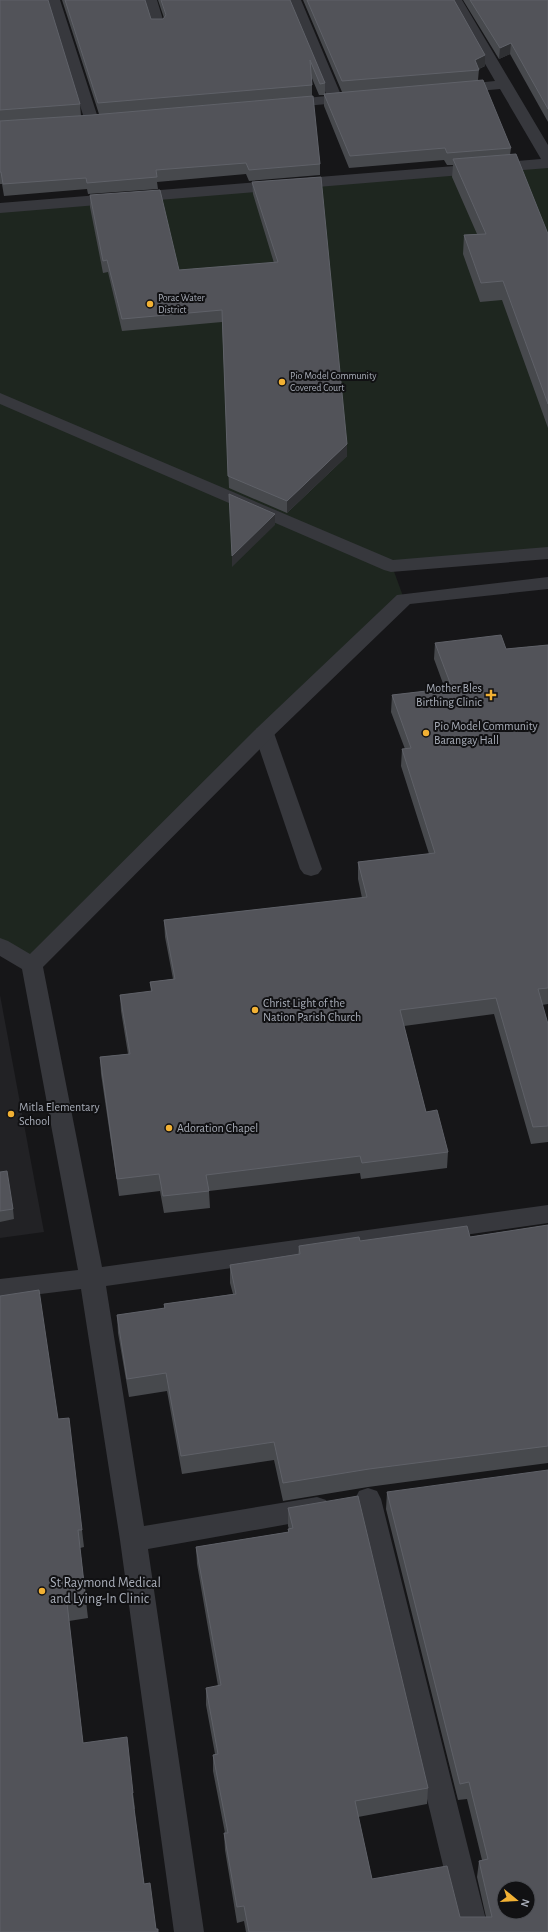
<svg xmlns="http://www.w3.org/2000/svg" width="548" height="1932" viewBox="0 0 548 1932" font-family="'Alegreya Sans',sans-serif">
	<rect width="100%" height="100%" fill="#161618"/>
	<!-- built -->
	<path fill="#222225" d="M0,995L44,1232L0,1238Z"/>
	<!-- green -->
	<path fill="#1e261f" d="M548,163V553L392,566L404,599L32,965L0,946V208Z"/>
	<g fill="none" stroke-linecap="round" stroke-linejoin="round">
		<!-- service -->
		<path fill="#37383d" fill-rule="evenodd" d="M264,727L271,728L274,733L322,869L318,874L311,876L304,874L300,869L254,733L257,728Z"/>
		<!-- minor -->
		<path fill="#37383d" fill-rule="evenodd" d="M46,0H60L99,121L97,124H87L85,121Z
			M143,0H157L165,26L163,29H153L151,26Z
			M287,0H301L341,95H359L361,98L359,101L284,108L279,107L277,104L279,101L284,100L327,96Z
			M448,0H462L548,145V168L0,213V203L541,159L500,89L456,93L451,92L449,89L451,86L456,85L495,81Z
			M0,393L393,560L548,547V559L391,572L384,570L0,404Z
			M548,577V589L410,604L271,738L43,967L102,1267L548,1205V1223L106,1286L144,1526L317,1497L326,1500L330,1508L326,1516L317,1519L148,1549L204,1932H174L120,1540L81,1289L0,1299V1279L78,1270L22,969L0,956V938L8,941L30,954L257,728L397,595Z
			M368,1488L377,1491L381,1499L489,1932H459L355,1499L359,1491Z"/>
	</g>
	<!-- wall -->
	<path fill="#47494d" d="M0,0L80,104L81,116L99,114L62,0H145L151,19H163L164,18L158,0H290L325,83V94L342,92L303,0H454L485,55V66L479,69L478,80L511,148L510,155L548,234V428L502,300L480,302L463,254L464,235L477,234L452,177L453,165H447L444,160L349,168L324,106V95H319L311,76L312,85V96L320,164V175L249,181L246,174L157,182L158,189L88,194L87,189L4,196L2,184H0Z
		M463,0H548V122L510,54L499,59Z
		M252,182L347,444V456L287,513L229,488L222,322L122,331L108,272L103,273L90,207V195L179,270L274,263L253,194Z
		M435,643L506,649L548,645V1004L542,1005L548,1024V1142L531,1144L494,1014L404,1026L426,1112L448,1152L447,1168L361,1179L360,1173L209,1191L210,1208L164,1213L160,1191L119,1196L101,1074L100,1057L128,1054L121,1011L120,995L151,992L150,982L173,979L165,937L164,920L362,898L358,879V862L429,854L401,766L402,749H405L391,712L392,695L445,689L434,659Z
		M0,1172L13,1209L14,1219L0,1222Z
		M548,1225V1463L368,1487L283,1501L274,1460L182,1474L167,1391L129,1397L118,1333L117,1315L164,1309V1304L233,1294L230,1283V1265L298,1254L299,1246L360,1241L470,1237Z
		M58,1419L82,1530L84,1547L80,1548L88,1618L69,1621L83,1743L133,1793L135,1809H134L144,1884L156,1929L0,1932Z
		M387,1492L548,1932H246L244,1921L237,1923L225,1850L224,1833H225L213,1771V1755L215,1754L206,1705V1688L218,1686L197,1564L196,1547L288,1532V1529H289L288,1526V1508L428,1788L427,1804L358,1817L372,1879L460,1917H486L477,1877L479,1861L482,1860L467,1799L458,1800L386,1509Z"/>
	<!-- shaded-wall -->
	<path fill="#2f3033" d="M511,43L510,54L499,59L500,48Z
		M485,55V66L476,70L475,60Z
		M347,444V456L287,513V501Z
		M275,514V525L232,567V556Z"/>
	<!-- building -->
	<path fill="#525359" stroke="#5f6168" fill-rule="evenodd" d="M0,0H48L80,104L0,110Z
		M65,0H145L151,19H163L166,15L161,0H290L325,83L320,84L310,60L312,85L98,103Z
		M307,0H454L485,55L475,60L479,70L342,81Z
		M470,0H548V109L511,43L500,48Z
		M483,80L511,148L447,153L445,148L350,156L324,94Z
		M313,96L320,164L249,170L246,163L156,170L157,177L87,183L86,178L3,184L1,172H0V121L92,115Z
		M516,154L548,234V404L503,281L481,283L464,235L486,234L453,159Z
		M321,177L347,444L287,501L228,476L222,310L122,319L107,260L103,261L90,195L160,190L179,270L278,262L252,182Z
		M229,494L275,514L232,556Z
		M501,635L506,649L548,645V988L538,989L548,1024V1126L533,1127L496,998L400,1010L426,1112L437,1110L448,1152L362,1163L360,1156L206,1175L209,1191L163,1196L159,1174L117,1179L100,1057L130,1054L120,995L152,991L150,982L175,979L164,920L367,897L358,862L435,853L402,749L411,748L392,695L452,688L435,643Z
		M7,1171L13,1209L0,1211V1172Z
		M548,1225V1446L369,1469L283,1483L274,1442L181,1456L166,1373L127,1379L117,1315L165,1308L164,1304L236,1294L230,1265L300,1254L299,1246L359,1237L360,1241L467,1226L470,1237Z
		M39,1290L58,1419L69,1418L82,1530H78L86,1601L67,1603L83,1743L127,1737L133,1793H132L144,1884L150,1883L156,1929H158V1932H0V1296Z
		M548,1470V1932H249L244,1906L237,1907L224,1833H228L213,1755L218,1754L206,1688L221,1685L196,1547L289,1532L288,1529L293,1528L288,1508L358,1496L428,1788L355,1801L372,1879L447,1866L460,1917H492L479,1861L488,1859L469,1782L460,1784L387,1492ZM504,1888H528V1912H504Z"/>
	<!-- markers -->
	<g fill="#f2b134" stroke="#111113" stroke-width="1.5">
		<circle cx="150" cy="304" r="4"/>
		<circle cx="282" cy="382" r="4"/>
		<path d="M489 689h4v4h4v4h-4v4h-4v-4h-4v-4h4z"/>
		<circle cx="426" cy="733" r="4"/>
		<circle cx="255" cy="1010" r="4"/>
		<circle cx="11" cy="1114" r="4"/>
		<circle cx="169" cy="1128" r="4"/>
		<circle cx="42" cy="1591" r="4"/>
	</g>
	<g text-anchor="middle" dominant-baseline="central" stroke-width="4" stroke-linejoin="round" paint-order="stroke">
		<!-- far-poi labels -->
		<g font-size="10" fill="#a8adb8" stroke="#111113" text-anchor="start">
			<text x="158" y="298">Porac Water<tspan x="158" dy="12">District</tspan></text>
			<text x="290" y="376">Pio Model Community<tspan x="290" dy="12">Covered Court</tspan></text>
		</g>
		<!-- poi labels -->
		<g font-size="12" fill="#a8adb8" stroke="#111113" text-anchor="start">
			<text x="482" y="688" text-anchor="end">Mother Bles<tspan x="482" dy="14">Birthing Clinic</tspan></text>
			<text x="434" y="726">Pio Model Community<tspan x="434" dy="14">Barangay Hall</tspan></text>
			<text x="263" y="1003">Christ Light of the<tspan x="263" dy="14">Nation Parish Church</tspan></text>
			<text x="19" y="1107">Mitla Elementary<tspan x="19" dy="14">School</tspan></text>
			<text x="177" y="1128">Adoration Chapel</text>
		</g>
		<!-- near-poi labels -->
		<g font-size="14" fill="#a8adb8" stroke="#111113" text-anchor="start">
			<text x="50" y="1583">St Raymond Medical<tspan x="50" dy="16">and Lying-In Clinic</tspan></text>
		</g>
	</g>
	<!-- north arrow -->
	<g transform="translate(516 1900) rotate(108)"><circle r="19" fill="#111113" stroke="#4d4f55"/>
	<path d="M0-3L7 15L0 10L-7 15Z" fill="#f2b134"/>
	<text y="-6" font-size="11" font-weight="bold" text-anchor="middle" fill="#a8adb8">N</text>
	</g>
</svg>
